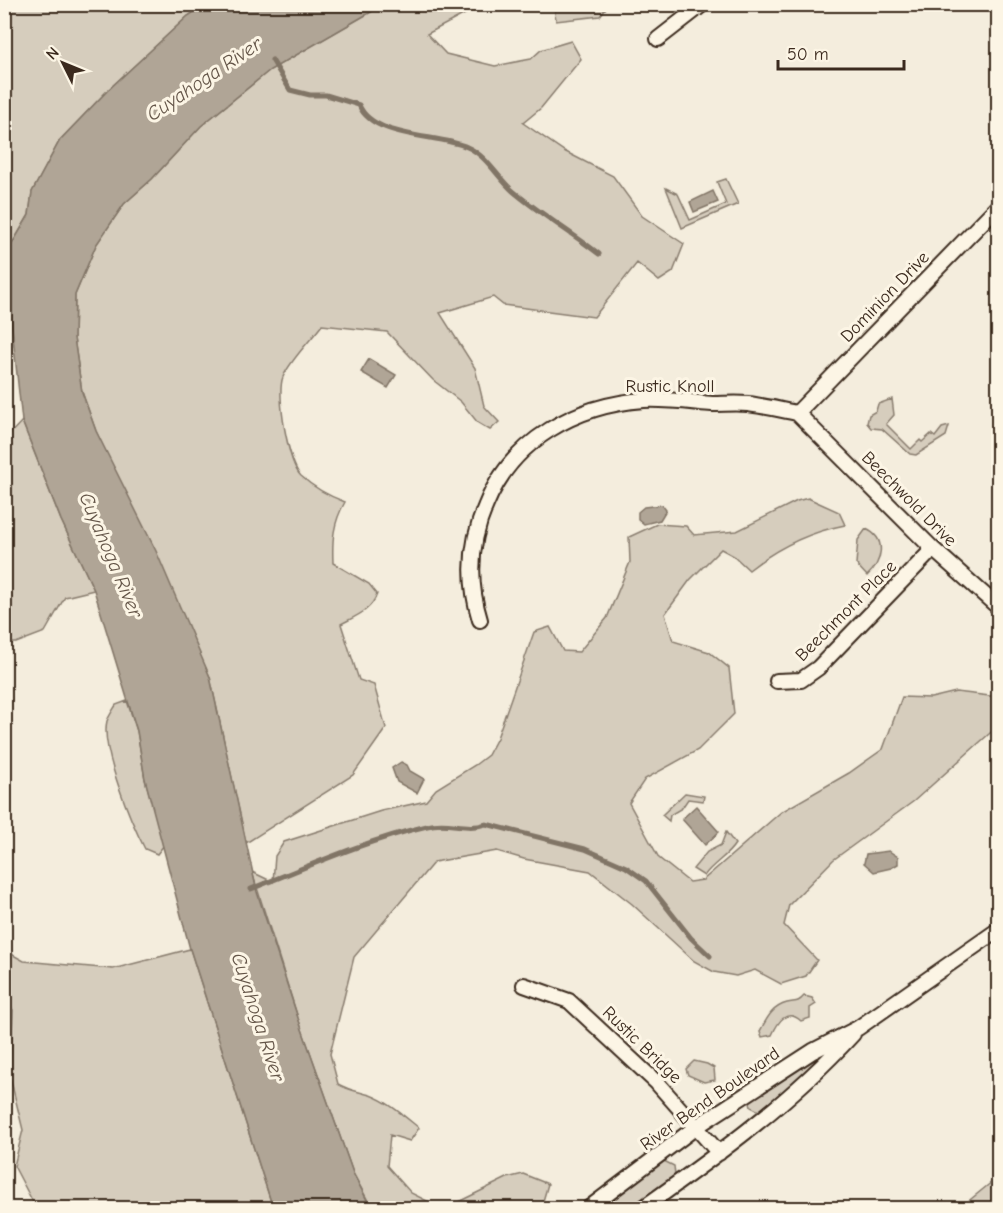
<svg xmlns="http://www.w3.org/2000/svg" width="1003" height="1213" viewBox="0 0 1003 1213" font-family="'Comic Neue',sans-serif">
	<rect width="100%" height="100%" fill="#f4eddd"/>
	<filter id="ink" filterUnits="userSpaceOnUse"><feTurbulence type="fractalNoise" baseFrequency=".0167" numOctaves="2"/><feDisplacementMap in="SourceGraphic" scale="12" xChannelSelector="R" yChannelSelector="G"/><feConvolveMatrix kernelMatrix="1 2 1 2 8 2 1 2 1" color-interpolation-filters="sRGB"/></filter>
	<g filter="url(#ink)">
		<!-- green -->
		<path fill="#d6cdbd" stroke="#887c6e" stroke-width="1.5" d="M5,5H205L188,16L108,90L60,140L32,192L29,215L9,249L5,296Z
			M383,5H490L480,6L427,34L446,54L495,66L531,59L541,50L571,41L581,59L541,108L523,123L564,151L613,176L642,216L684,244L673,272L659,281L637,263L594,317L503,305L493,297L440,313L475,368L484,406L499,422L490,430L478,423L461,402L433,380L387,332L322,325C310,341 291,359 283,377C276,394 288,463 301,476C314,488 329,496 345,502C333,523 332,540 333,563L369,584L377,594C371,611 356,616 341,624L359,680L374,685L386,728L353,775L246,843L210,677L96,431L82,392L74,338L75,295L96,245L124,204L152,179L201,126L270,70Z
			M554,5V4L608,5L600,16L556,21Z
			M726,179L738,204L682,228L666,188L678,194L690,220L726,204L717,182Z
			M892,399L894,415L886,424L911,449L920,440L922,442L931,434L935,437L942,428L949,426L946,436L916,455L910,454L882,429L871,428L867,423L869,415L876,411L878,404Z
			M22,421L61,520L94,590L65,597L45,632L16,643H5V439Z
			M808,498L839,512L845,525C809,532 777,548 749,570L734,556L721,549L690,580L665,614L673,641L709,652L729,668L734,714L698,750L645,779L629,803L659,858L689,882L703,880L781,812L849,773L883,749L902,697L931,698L956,692L998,697V726L914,801L833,860L789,905L784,925L817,960L806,976L781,984L755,970L736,976L714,972L694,961L632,904L590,871L524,859L497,851L434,862L354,957L330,1054L338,1084C350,1091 358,1091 370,1095C389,1102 404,1116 419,1128L410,1141L390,1135L387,1166L411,1193L441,1208H372L353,1173L298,1018L252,872L273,882L275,856L284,842L381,811L426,801L436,789L475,765L488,755L497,738L534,632L550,627L563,651L579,652L607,618L630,562L629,537L657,524L686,526L694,535L737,531L797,501Z
			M866,529C888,539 882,562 867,576L856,564L858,540Z
			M127,701L137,731L145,779L164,845L157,854L145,849C132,824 100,748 107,721C109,716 113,710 116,705Z
			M685,793L704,796L703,801L688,799L682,808L670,815L669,821L662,815Z
			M726,832L735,844C727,857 713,863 704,876L693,869L707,852L721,845Z
			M190,949L273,1208H36L14,1166L23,1130L10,1077L13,1010L5,1002L4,950L24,961L113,969Z
			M804,996L812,998L816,1004L810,1008V1018L801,1021C786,1008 778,1022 772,1035L762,1037L760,1031C767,1018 772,1007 787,1003C796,1001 798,1003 804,996Z
			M818,1055L820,1061L759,1111L751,1107L749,1098Z
			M694,1061L707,1064L714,1068L715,1080L704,1082L688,1075L686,1069Z
			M662,1160L674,1166L675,1175L670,1183L635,1208H596Z
			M523,1174L548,1184L541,1208H446L507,1178Z
			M998,1177V1208H960Z"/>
		<!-- water -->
		<path fill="#b0a596" stroke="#817466" stroke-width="1.5" d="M205,5H383L270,70L201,126L152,179L124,204L96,245L75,295L74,338L82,392L96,431L156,551L210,677L257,892L298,1018L353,1173L371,1208H273L190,949L145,779L137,731L94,590L61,520L22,421L10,309L4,291L5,270L9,249L29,215L32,192L60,140L108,90L188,16Z
			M713,191L718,202L694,212L690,202Z
			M369,359L396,375L388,388L361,372Z
			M662,505L666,510L660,520L644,524L638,519V512L644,507Z
			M401,762L407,765L410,771L424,779L417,793L397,782L392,768Z
			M696,806L719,832L705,845L682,819Z
			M889,851L898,857V864L891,868L874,872L864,863L866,854Z"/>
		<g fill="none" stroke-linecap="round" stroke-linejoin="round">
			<!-- stream -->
			<path stroke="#817466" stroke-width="5" d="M272,60L290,90L310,95H326L359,105C373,139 439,134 467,147C486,155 498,178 513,191C540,214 571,232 599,254
				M251,889C309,866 367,840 427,826C448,820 465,831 486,824L585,849L626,867L646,881L691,938L710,956"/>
			<!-- minor casing -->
			<g stroke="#3b2a1e" stroke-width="18">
				<path id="minor" d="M658,39L703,4
					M797,413L998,206
					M797,413L933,549L998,607
					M480,620C468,581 470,542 486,505C512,440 576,405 644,400C666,399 689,402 712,404C724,404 736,403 748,404C765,406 781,410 797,413
					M777,681L801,680L818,668L933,549
					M524,985L569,1001L657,1083L719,1153
					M589,1208L696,1127L813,1051L858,1028L998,930
					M643,1208C717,1155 791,1102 853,1034"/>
			</g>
			<!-- minor -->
			<use href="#minor" stroke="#fcf5e5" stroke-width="14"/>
		</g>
	</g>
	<g text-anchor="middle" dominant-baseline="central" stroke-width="6" stroke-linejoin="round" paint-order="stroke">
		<!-- street labels -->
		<g font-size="18" fill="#3b2a1e" stroke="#fcf5e5">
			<text transform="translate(885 297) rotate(-46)">Dominion Drive</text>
			<text x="670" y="386">Rustic Knoll</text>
			<text transform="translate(909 499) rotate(45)">Beechwold Drive</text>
			<text transform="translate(846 611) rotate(-45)">Beechmont Place</text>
			<text transform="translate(642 1045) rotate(44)">Rustic Bridge</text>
			<text transform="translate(710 1099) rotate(-35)">River Bend Boulevard</text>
		</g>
		<!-- water labels -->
		<g font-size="20" font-style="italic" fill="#645548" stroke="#fcf5e5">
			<text transform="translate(204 79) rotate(-34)">Cuyahoga River</text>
			<text transform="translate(111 555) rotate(67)">Cuyahoga River</text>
			<text transform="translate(258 1017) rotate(72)">Cuyahoga River</text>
		</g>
	</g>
	<!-- margin -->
	<rect width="1003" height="1213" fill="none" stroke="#fcf5e5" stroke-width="24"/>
	<rect x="12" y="12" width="979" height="1189" fill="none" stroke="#3b2a1e" stroke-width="2" filter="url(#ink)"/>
	<!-- north arrow -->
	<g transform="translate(63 63) rotate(313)" stroke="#fcf5e5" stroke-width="4.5" paint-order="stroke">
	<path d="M0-4.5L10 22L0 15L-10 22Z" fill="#3b2a1e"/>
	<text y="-9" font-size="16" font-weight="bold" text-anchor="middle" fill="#3b2a1e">N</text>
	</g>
	<!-- scale -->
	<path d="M778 60v9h126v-9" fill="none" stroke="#3b2a1e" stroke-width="3"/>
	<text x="787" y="60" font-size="18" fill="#3b2a1e" stroke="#fcf5e5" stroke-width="4.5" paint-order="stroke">50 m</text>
</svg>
